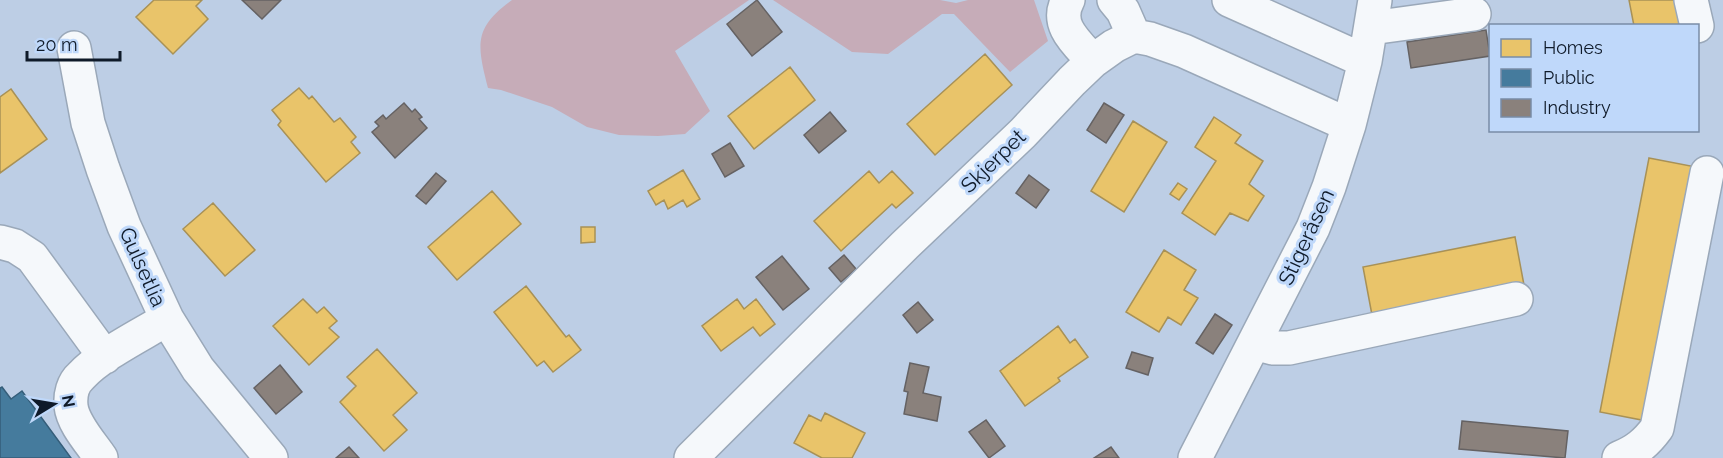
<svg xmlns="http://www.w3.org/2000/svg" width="1723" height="458" viewBox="0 0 1723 458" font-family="Raleway,sans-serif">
	<rect width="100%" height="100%" fill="#bdcee5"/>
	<!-- green -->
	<path fill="#c6acb8" d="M512,0H749L675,51L710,111L685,134L658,136L619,135L587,127L552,107L501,90L488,88C477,45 473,28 512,0Z
		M773,0H940L956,3L968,0H1034L1048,41L1010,72L954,14H942L888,54L852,52Z"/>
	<!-- homes -->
	<path fill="#e9c46a" stroke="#a89156" stroke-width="1.5" d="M154,0H202L196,6L208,19L173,54L136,17Z
		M1629,0H1679L1688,26H1634Z
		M985,54L1012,85L935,155L907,124Z
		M790,67L815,100L754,149L728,116Z
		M299,88L309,99L312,96L334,122L340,118L356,137L351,142L360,153L326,182L278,125L281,121L272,110Z
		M11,89L47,139L0,173V97Z
		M1214,117L1241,135L1235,143L1263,161L1249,184L1264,196L1248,221L1230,213L1215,235L1182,213L1216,161L1195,147Z
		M1133,121L1167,142L1124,212L1091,191Z
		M1649,158L1696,167L1647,421L1600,412Z
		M683,170L700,199L687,207L683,200L668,209L664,200L656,205L648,191Z
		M869,171L879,183L892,171L913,193L896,208L892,204L841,251L814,221Z
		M1178,183L1187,189L1179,200L1170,194Z
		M492,191L521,224L457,280L428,247Z
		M213,203L255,250L225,276L183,229Z
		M581,227H595V242L581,243Z
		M1515,237L1524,285L1372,315L1363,267Z
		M1164,250L1196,270L1184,290L1198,298L1181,325L1168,317L1159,332L1126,312Z
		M526,286L566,337L569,335L581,350L553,372L544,361L537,366L494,312Z
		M303,299L317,313L324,307L337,321L329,328L339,337L309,365L273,326Z
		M737,299L744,309L756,299L775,324L760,336L753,327L721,351L702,326Z
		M1058,326L1070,343L1075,339L1088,357L1058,378L1060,381L1025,406L1000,371Z
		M377,349L417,393L393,415L407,430L384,451L340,402L356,386L347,377Z
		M825,413L865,433L852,458H822L794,443L809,415L821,421Z"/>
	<!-- public -->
	<path fill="#457b9d" stroke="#355e7a" stroke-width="1.5" d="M2,387L11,399L22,391L71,458H0V388Z"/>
	<!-- industry -->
	<path fill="#8a817c" stroke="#656263" stroke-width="1.5" d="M242,0H281L262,19Z
		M757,0L782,32L752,56L727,24Z
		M1486,30L1490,56L1411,68L1407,42Z
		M404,103L412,112L415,109L422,117L419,119L427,128L395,158L372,132L379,126L375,122L383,115L386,119Z
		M1104,103L1124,115L1106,143L1087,130Z
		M830,112L846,131L819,153L804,135Z
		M730,143L744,166L725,177L712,154Z
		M436,173L446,181L426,204L416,196Z
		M1029,175L1049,190L1036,208L1016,193Z
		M844,255L856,269L841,282L829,268Z
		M782,256L809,289L783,310L756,277Z
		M918,302L933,320L917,333L903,315Z
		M1215,314L1232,325L1213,354L1196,343Z
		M1132,352L1153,358L1148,375L1126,368Z
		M910,363L929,367L923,393L941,397L937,421L904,414L908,392L904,391Z
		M280,365L302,392L276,414L254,388Z
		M986,420L1005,446L989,458L969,432Z
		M1462,421L1568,431L1565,458L1459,449Z
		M349,447L359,458H336Z
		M1111,447L1119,458H1094Z"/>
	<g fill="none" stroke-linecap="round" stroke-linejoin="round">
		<!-- minor casing -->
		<g stroke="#9aa8b9" stroke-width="36">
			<path id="minor" d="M1068,0C1054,25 1077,43 1093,61
				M1114,0L1123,11L1134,36
				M1229,0L1365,61
				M1691,0L1697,26
				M1371,28L1474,14
				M74,48L88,123L103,169L124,226L167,319L198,369L271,458
				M0,242L15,246L32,257L105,357
				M1254,343L1273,348H1289L1516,299
				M101,458C91,443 73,424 71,406C70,395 73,383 81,376C100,355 141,335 167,319
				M691,458L905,245L1023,133L1072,81L1093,61L1114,46L1134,36L1150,39L1184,51L1349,125
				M1195,458L1313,228L1329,187L1349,125L1365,61L1375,0
				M1619,458C1636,451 1646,443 1657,428L1707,173"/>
		</g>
		<!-- minor -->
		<use href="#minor" stroke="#f5f8fb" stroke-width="33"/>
	</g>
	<g text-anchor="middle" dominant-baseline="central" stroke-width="6" stroke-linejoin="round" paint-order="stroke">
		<!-- street labels -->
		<g font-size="21" fill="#0f1a29" stroke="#bfd8fa">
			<text transform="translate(993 161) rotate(-44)">Skjerpet</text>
			<text transform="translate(1306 237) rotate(-65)">Stigeråsen</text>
			<text transform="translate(143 267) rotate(66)">Gulsetlia</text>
		</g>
	</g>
	<!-- legend -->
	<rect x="1489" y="24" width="210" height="108" fill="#bfd8fa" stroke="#798ca6" stroke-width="1.5"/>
	<rect x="1501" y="39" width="30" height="18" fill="#e9c46a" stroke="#798ca6" stroke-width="1.5"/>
	<text x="1543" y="54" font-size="18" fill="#0f1a29">Homes</text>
	<rect x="1501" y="69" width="30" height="18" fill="#457b9d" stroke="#798ca6" stroke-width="1.5"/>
	<text x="1543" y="84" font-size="18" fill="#0f1a29">Public</text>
	<rect x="1501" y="99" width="30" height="18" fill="#8a817c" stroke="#798ca6" stroke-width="1.5"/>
	<text x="1543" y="114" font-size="18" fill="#0f1a29">Industry</text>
	<!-- north arrow -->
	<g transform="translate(54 404) rotate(79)" stroke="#bfd8fa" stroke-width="4.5" paint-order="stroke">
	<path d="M0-4.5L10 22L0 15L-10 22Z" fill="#0f1a29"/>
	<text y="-9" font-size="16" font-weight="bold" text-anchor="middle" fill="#0f1a29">N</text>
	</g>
	<!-- scale -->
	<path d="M27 51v9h93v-9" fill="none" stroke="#0f1a29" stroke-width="3"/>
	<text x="36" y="51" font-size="18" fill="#0f1a29" stroke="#bfd8fa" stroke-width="4.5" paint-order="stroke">20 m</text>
</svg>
